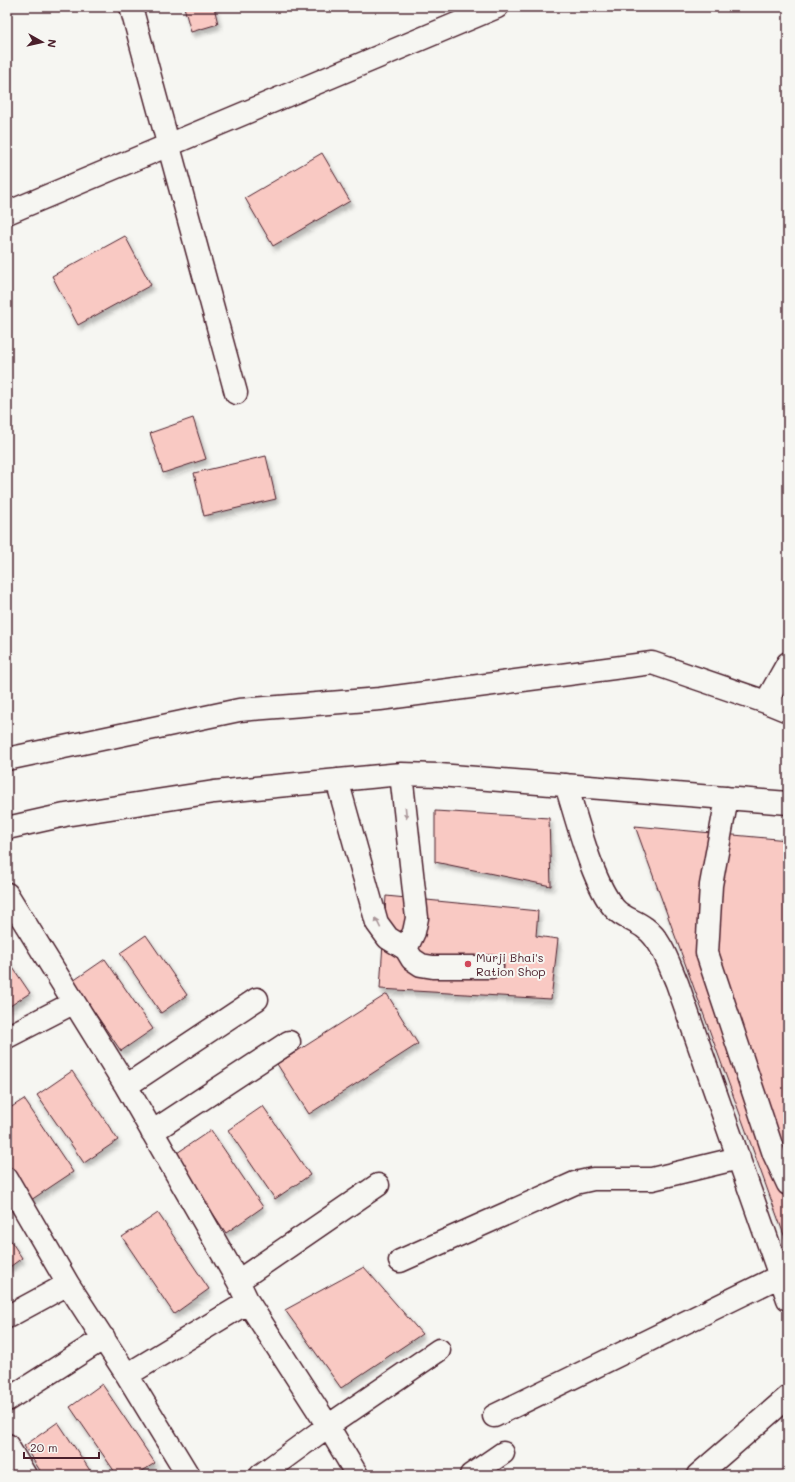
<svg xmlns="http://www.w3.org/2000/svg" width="795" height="1482" viewBox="0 0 795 1482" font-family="Mali,sans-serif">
	<defs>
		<filter id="shadow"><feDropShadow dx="2.5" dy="4.5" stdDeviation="2" flood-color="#0004"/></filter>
	</defs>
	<rect width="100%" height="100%" fill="#f6f6f2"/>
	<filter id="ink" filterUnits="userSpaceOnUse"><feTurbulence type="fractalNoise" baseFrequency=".025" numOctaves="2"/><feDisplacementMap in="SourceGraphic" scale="8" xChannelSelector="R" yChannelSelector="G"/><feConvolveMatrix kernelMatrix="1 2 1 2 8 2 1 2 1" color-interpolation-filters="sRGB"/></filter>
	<g filter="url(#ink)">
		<!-- building -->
		<path fill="#f9c9c3" stroke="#4a1f2b" filter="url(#shadow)" d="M184,7H214L218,24L191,32Z
			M322,153L350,201L273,246L245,198Z
			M125,236L151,285L78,325L52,276Z
			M193,418L206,459L163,473L150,433Z
			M266,456L276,499L204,516L194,473Z
			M435,811L549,818L551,886L435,862Z
			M635,826L788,840V1246Z
			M386,896L538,911L536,936L558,939L551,999L380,989Z
			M146,935L187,995L161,1013L120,953Z
			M7,959L30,993L7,1008Z
			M105,959L153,1029L121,1051L73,981Z
			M387,994L418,1044L309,1114L277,1064Z
			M72,1071L118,1140L84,1163L37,1095Z
			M24,1099L73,1172L31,1200L7,1165V1110Z
			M263,1106L310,1175L275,1199L228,1130Z
			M211,1130L263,1207L226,1233L174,1155Z
			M158,1213L209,1289L174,1314L122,1237Z
			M7,1235L22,1258L7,1269Z
			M364,1267L422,1334L341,1388L285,1310Z
			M102,1384L155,1463L136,1475H117L70,1407Z
			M58,1422L93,1475H43L24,1446Z"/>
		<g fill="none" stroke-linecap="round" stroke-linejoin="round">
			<!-- minor casing -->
			<g stroke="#4a1f2b" stroke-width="25">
				<path id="minor" d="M131,7L236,393
					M7,213L497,7
					M766,702L788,663
					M7,759L239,710L380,699L652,663L766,702L788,711
					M401,774L417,918L414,932L406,949
					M337,780L377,923L388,938L406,949L412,959L421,965L433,967H492
					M566,785C577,819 592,882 614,908C622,918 635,920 645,928C662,940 669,965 677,983L788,1299
					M727,798L711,885L707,953L774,1154L788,1184
					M7,828L65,815L214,792L401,774L439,775L788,803
					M7,894L126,1086L238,1281L248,1302L328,1426L357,1475
					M7,1037L73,1003
					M126,1086L257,999
					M152,1132L289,1042
					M7,1179L68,1284L127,1375L188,1475
					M400,1261L575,1183L593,1179H652L739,1158
					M238,1281L378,1185
					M7,1317L68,1284
					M127,1375L248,1302
					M7,1400L104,1338
					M494,1416L780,1276
					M7,1445L25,1475
					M261,1475L328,1426L439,1350
					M471,1475L503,1453
					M698,1475L788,1397"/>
			</g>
			<!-- minor -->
			<use href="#minor" stroke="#f6f6f2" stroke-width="22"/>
		</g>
		<!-- one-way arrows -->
		<defs><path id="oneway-solid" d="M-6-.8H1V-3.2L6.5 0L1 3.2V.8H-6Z"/></defs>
		<g fill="#a99598">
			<use href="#oneway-solid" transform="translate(406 813) rotate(84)"/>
			<use href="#oneway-solid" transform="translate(378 923) rotate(-116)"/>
		</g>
	</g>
	<!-- markers -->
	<circle fill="#d1495b" stroke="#f6f6f2" stroke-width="1.5" cx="468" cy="964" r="4"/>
	<g text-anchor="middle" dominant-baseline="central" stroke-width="4" stroke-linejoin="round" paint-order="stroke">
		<!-- poi labels -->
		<g font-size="12" fill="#4a1f2b" stroke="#f6f6f2" text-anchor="start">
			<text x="476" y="957">Murji Bhai's<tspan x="476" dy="14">Ration Shop</tspan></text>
		</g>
	</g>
	<!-- margin -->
	<rect width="795" height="1482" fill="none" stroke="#f6f6f2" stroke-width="24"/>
	<rect x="12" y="12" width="771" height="1458" fill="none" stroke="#4a1f2b" stroke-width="1.5" filter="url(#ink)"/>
	<!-- north arrow -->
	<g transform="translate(42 42) rotate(98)" stroke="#f6f6f2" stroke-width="3" paint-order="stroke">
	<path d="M0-3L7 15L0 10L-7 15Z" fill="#4a1f2b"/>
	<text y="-6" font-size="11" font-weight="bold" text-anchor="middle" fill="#4a1f2b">N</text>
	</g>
	<!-- scale -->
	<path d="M24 1452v6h75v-6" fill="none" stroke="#4a1f2b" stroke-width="2"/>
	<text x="30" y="1452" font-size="12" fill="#4a1f2b" stroke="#f6f6f2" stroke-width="3" paint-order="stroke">20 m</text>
</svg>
